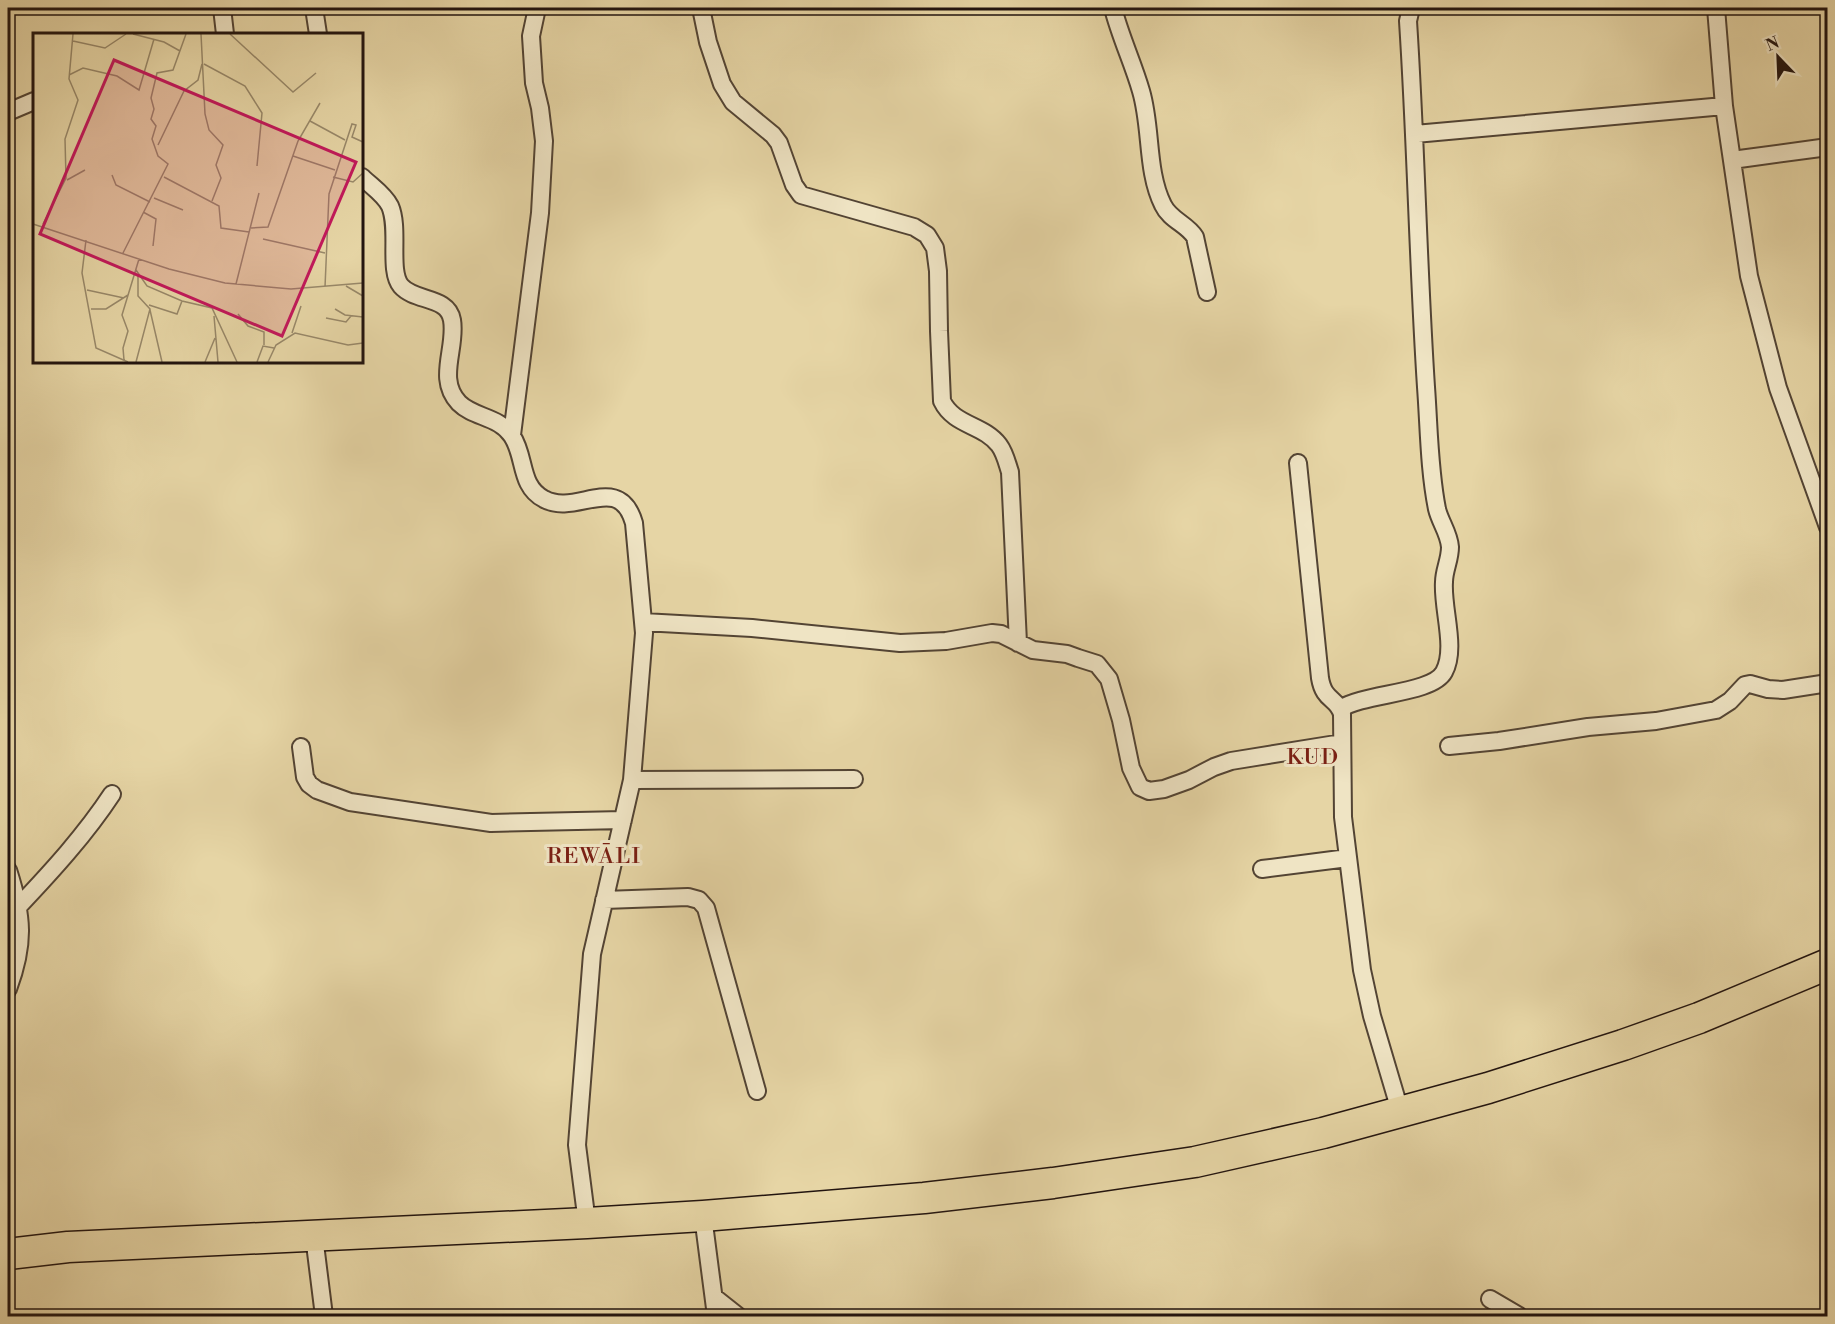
<svg xmlns="http://www.w3.org/2000/svg" width="1835" height="1324" viewBox="0 0 1835 1324" font-family="'Libre Bodoni',serif">
	<rect width="100%" height="100%" fill="#e6d5a5"/>
	<filter id="stains"><feTurbulence type="fractalNoise" baseFrequency=".00333" numOctaves="4"/><feColorMatrix values="0 0 0 0 .2 0 0 0 0 .09 0 0 0 0 .02 0 0 0 .5 -.17"/></filter>
	<radialGradient id="worn" r=".72"><stop offset=".6" stop-color="#630" stop-opacity="0"/><stop offset="1" stop-color="#630" stop-opacity=".3"/></radialGradient>
	<g fill="none" stroke-linecap="round" stroke-linejoin="round">
		<!-- street casing -->
		<g stroke="#534434" stroke-width="20">
			<path id="street" d="M222,8L225,34
				M314,8L318,34
				M701,8L708,42L722,84L733,102L773,135L779,143L794,185L801,195L914,227L927,235L935,248L938,271L939,331L942,401C954,426 983,424 999,445C1005,453 1007,463 1010,472L1018,643
				M1113,8C1120,36 1133,63 1141,91C1152,128 1146,171 1163,205C1170,220 1187,224 1195,237L1207,292
				M1716,8L1724,106L1749,276L1778,388L1828,527
				M8,112L34,101
				M1415,134L1724,106
				M1732,160L1828,147
				M362,177C371,186 384,194 390,206C400,229 388,271 401,286C415,302 448,296 452,320C457,348 436,379 459,403C474,418 499,416 512,436C526,457 519,486 544,499C576,517 619,471 634,523L644,633L632,780L592,954L577,1145L587,1223
				M512,435L540,213L544,141L540,108L534,83L531,36L537,8
				M1298,463L1320,678C1324,702 1337,697 1342,714L1343,817L1362,970L1372,1016L1401,1114
				M643,622L752,628L900,643L946,641L992,633L1001,634L1033,650L1067,654L1078,658L1097,664L1109,679L1121,720L1131,768L1140,787L1149,791L1164,789L1189,780L1214,767L1231,761L1342,743
				M1340,709C1364,693 1432,694 1444,672C1457,648 1442,609 1444,582C1444,570 1450,560 1450,547C1449,533 1440,522 1437,509C1429,469 1429,427 1426,387C1418,265 1416,143 1408,21L1411,8
				M1449,746L1499,741L1588,727L1656,721L1716,710L1730,701L1745,685L1750,684L1768,689L1783,690L1828,683
				M301,747L305,777L309,784L317,790L350,802L491,823L623,820
				M632,780L854,779
				M1262,869L1348,858
				M8,870C23,916 25,944 8,989
				M604,900L688,897L699,900L706,908L757,1091
				M18,907C52,871 85,835 112,794
				M703,1216L716,1316
				M314,1236L324,1316
				M714,1297L738,1316
				M1490,1299L1519,1316"/>
		</g>
		<!-- highway casing -->
		<g stroke="#22140f" stroke-width="33">
			<path id="highway" d="M8,1254L68,1247L587,1223L703,1216L924,1198L1053,1183L1195,1162L1323,1133L1488,1088L1623,1045L1699,1018L1828,964"/>
		</g>
		<!-- street -->
		<use href="#street" stroke="#efe4c4" stroke-width="16"/>
		<!-- highway -->
		<use href="#highway" stroke="#e6d5a5" stroke-width="30"/>
	</g>
	<g text-anchor="middle" dominant-baseline="central" stroke-width="6" stroke-linejoin="round" paint-order="stroke">
		<!-- neighbourhood labels -->
		<g font-size="22" letter-spacing="1.5" fill="#7a1f14" stroke="#efe4c4">
			<text x="1313" y="757">KUD</text>
			<text x="594" y="856">REWĀLI</text>
		</g>
	</g>
	<!-- overview -->
	<g transform="translate(33 33)">
		<rect width="330" height="330" fill="#e6d5a5"/>
		<path fill="none" stroke="#988869" stroke-width="1.5" d="M100,1L131,9L147,18M168,1L172,81L176,97L190,112L183,132L188,145L179,168M197,1L260,59L283,40M40,8L72,15L93,1M171,31L212,53L229,80L224,133M36,42L50,35L84,43L106,57L121,6M277,88L312,107M125,112L151,58L165,47L169,31M260,123L302,137M79,142L83,152L117,169M131,144L186,173L188,195L216,199M300,144L320,149L330,140M34,147L52,137M121,165L150,177M110,179L123,186L120,213M0,191L136,236L192,250L258,256L330,250M10,191L33,145L32,106L45,67L36,46L40,1M218,195L235,194L265,108L287,70M230,206L292,220M53,207L49,240L63,315L95,329M90,220L135,131L125,123L119,106L123,93L118,86L121,76L118,65L124,40L140,37L153,1M103,237L114,253L149,268L179,275L204,329M203,251L226,160M313,253L330,263M292,254L296,161L319,91L323,92L319,104L330,109M54,257L91,265M116,272L144,281L149,268M58,276H73L95,262M302,276L312,282L330,284M117,277L129,329M205,281L215,293L231,299V312M181,283L185,329M293,285L313,289L318,283M259,300L268,273M91,327L90,315L95,298L89,282L106,226M103,329L117,276L105,263V243M172,329L182,305M224,329L230,313L241,315M235,329L243,312L262,300L315,312L330,310"/>
		<path fill="#c2185b" fill-opacity="0.15" stroke="#c2185b" stroke-width="3" d="M81,27L323,129L249,303L7,201Z"/>
		<rect width="330" height="330" fill="none" stroke="#22140f" stroke-width="3"/>
	</g>
	<!-- margin -->
	<rect width="1835" height="1324" fill="none" stroke="#e6d5a5" stroke-width="30"/>
	<rect x="9" y="9" width="1817" height="1306" fill="none" stroke="#22140f" stroke-width="3"/>
	<rect x="15" y="15" width="1805" height="1294" fill="none" stroke="#22140f" stroke-width="1.5"/>
	<!-- north arrow -->
	<g transform="translate(1778 57) rotate(337)" stroke="#efe4c4" stroke-width="4.5" paint-order="stroke">
	<path d="M0-4.5L10 22L0 15L-10 22Z" fill="#22140f"/>
	<text y="-9" font-size="16" font-weight="bold" text-anchor="middle" fill="#22140f">N</text>
	</g>
	<rect width="100%" height="100%" filter="url(#stains)"/>
	<rect width="100%" height="100%" fill="url(#worn)"/>
</svg>
